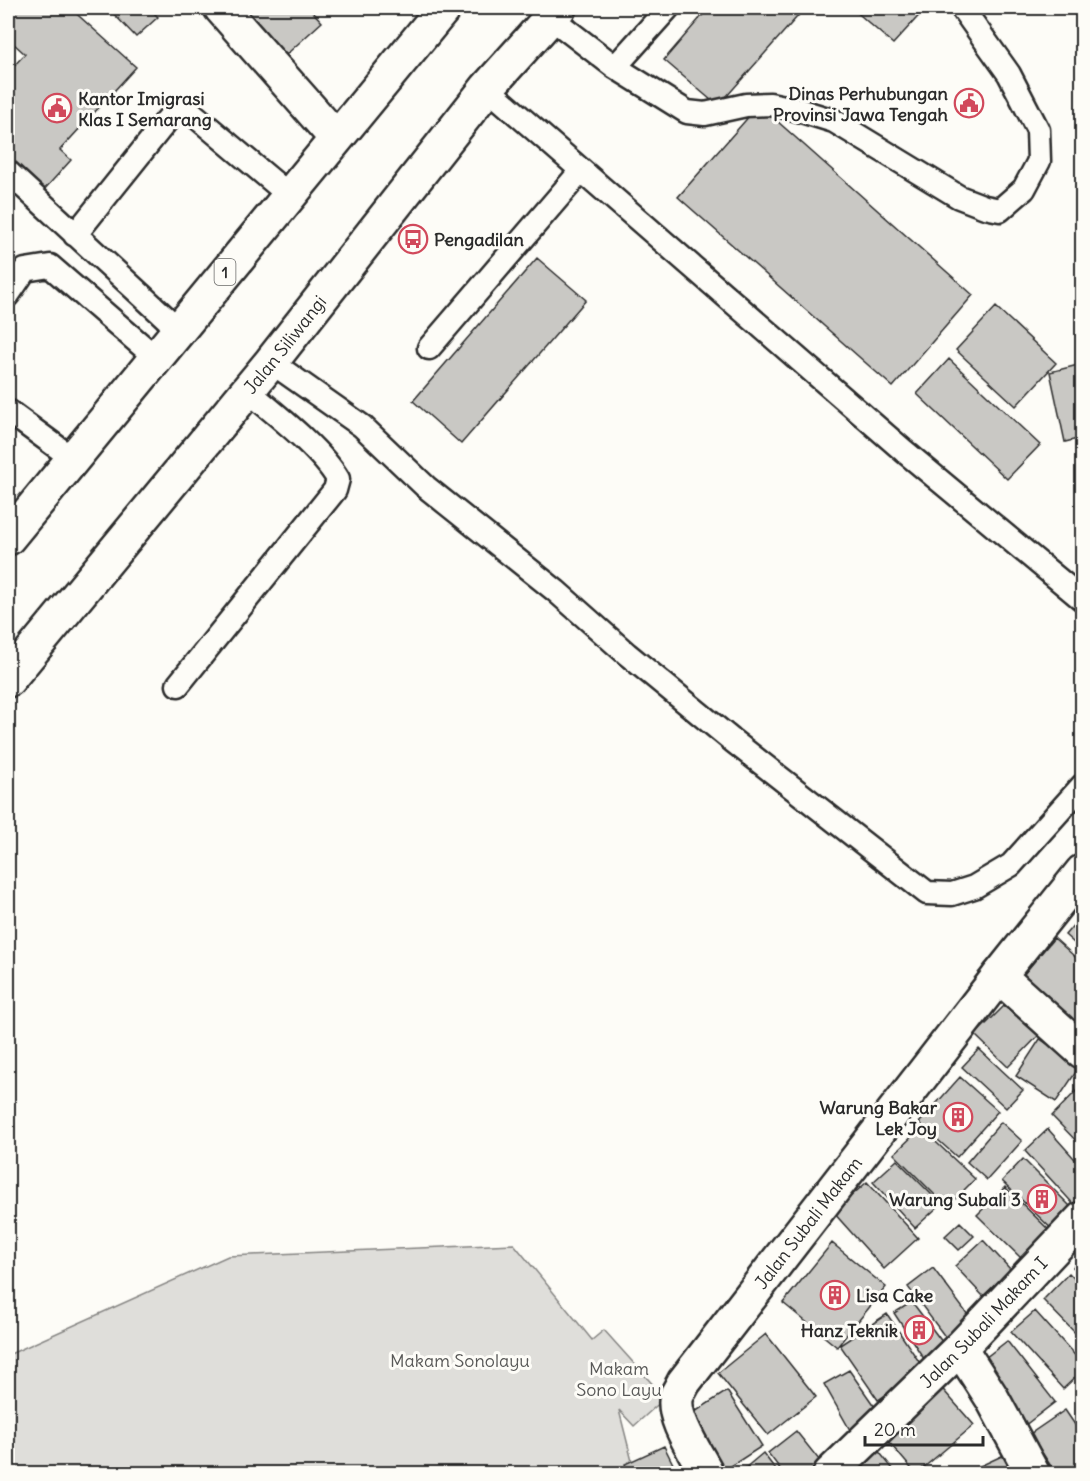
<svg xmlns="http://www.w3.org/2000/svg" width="1090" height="1481" viewBox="0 0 1090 1481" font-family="Delius,sans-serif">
	<rect width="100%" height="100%" fill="#fdfcf7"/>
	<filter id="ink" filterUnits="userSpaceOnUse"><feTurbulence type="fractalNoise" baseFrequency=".0167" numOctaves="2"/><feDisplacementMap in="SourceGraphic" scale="12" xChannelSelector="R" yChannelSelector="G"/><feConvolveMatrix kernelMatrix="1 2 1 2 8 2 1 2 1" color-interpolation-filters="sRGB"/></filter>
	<g filter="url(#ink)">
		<!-- green -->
		<path fill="#dfdeda" stroke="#858482" stroke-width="1.5" d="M514,1244L592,1340L604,1330L665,1398L634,1426L619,1410L635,1473H8V1355L228,1256Z"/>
		<!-- building -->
		<path fill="#c9c8c4" stroke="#2b2b2b" stroke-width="1.5" d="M8,8H70L136,67L60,150L71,160L43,191L8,158V72L25,54L14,44L8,51Z
			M108,8H149L158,17L136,37Z
			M237,8H309L322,22L277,63Z
			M704,8H805L718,106L664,60L707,10Z
			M852,8H926L893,44Z
			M759,105L973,295L893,387L678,197Z
			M537,258L586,300L461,444L413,401Z
			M996,307L1056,363L1016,406L956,350Z
			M949,359L1040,445L1007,479L917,394Z
			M1082,364V438L1065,442L1050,372Z
			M1082,915V950L1065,935Z
			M1054,938L1082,963V1037L1017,982Z
			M1008,1002L1040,1034L1008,1067L975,1035Z
			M1040,1039L1080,1066L1056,1102L1016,1076Z
			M979,1049L1023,1090L1006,1108L962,1067Z
			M960,1077L998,1111L957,1157L919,1123Z
			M1082,1085V1147L1052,1116Z
			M1001,1122L1022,1141L987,1180L967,1162Z
			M921,1128L975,1179L947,1207L894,1154Z
			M1048,1129L1082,1167V1203L1077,1208L1025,1151Z
			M1023,1159L1081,1217L1060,1237L1002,1181Z
			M897,1160L941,1204L915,1228L873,1182Z
			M867,1182L918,1238L884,1269L833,1212Z
			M1005,1187L1052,1233L1024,1261L977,1215Z
			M960,1222L974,1236L959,1250L945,1236Z
			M983,1240L1011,1270L983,1296L955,1266Z
			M832,1243L886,1287L837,1347L783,1303Z
			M1082,1258V1277L1073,1267Z
			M933,1268L971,1319L946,1338L908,1287Z
			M1069,1273L1082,1287V1340L1043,1300Z
			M912,1302L946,1347L928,1365L894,1313Z
			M1035,1311L1082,1363V1371L1063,1389L1011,1332Z
			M887,1314L924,1369L878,1400L840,1345Z
			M766,1334L816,1397L768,1435L718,1373Z
			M1007,1341L1055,1402L1024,1426L976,1365Z
			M849,1370L879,1413L854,1437L824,1384Z
			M938,1384L974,1425L916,1474L881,1433Z
			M727,1391L762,1446L722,1472L687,1417Z
			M1065,1410L1082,1435V1460L1063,1474H1056L1030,1434Z
			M796,1431L828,1471L824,1474H784L768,1453Z
			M664,1446L678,1474H630L625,1464Z
			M876,1448L897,1474H847Z
			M763,1453L779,1474H738Z
			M1006,1454L1015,1474H963Z"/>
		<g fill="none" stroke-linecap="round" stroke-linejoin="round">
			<!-- service casing -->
			<g stroke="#2b2b2b" stroke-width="27">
				<path id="service" d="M550,17L615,67L668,8
					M615,67L687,112L705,114L746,105L770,104L795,109L834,121L959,197L985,207L1000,210L1024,189L1039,161L1038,130L1009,74L962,8
					M487,88L904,451L1082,599
					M8,172L178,329
					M75,235L176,109H187L289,195
					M8,295L25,270L50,266L155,357
					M429,348L581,171
					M271,362L362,426L426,487L556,591L627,654L733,741L927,893L952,894L974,887L1011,865L1082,786
					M8,411L72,458
					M178,685L335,490L338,479C321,449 274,413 247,390"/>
			</g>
			<!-- minor casing -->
			<g stroke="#2b2b2b" stroke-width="38">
				<g id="minor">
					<path d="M221,8L336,138"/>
					<path d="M999,976L1082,1051"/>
					<path d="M960,1348L992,1398L1033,1474"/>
					<path id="s1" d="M707,1474C697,1454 670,1417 677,1395C679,1391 682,1386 684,1382L999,976L1082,872"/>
					<path id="s2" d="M830,1474L960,1348L1082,1219"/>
				</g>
			</g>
			<!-- trunk casing -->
			<g stroke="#2b2b2b" stroke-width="38">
				<g id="trunk">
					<path d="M8,538L444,8"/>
					<path id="s3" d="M8,680L271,362L487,88L559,8"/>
				</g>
			</g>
			<!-- service -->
			<use href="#service" stroke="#fdfcf7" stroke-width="22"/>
			<!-- minor -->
			<use href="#minor" stroke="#fdfcf7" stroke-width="33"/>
			<!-- trunk -->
			<use href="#trunk" stroke="#fdfcf7" stroke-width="33"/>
		</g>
	</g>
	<!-- icons -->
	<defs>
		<g id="civic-ring" transform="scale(1.5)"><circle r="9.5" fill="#fdfcf7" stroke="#d1495b" stroke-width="1.5"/><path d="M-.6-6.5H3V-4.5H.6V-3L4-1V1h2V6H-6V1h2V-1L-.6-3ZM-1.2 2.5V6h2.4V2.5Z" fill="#d1495b"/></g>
		<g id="bus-ring" transform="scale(1.5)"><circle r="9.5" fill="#fdfcf7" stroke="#d1495b" stroke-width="1.5"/><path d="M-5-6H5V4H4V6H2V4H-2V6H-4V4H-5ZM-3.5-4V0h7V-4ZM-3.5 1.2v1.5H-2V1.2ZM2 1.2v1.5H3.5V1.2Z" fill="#d1495b"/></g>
		<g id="building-ring" transform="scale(1.5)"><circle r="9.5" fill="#fdfcf7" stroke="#d1495b" stroke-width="1.5"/><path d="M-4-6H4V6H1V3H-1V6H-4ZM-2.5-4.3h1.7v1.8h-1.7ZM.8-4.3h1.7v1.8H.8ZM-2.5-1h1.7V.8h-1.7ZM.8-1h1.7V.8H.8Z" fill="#d1495b"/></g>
	</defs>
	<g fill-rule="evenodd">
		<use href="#civic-ring" x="969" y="103"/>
		<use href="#civic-ring" x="57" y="108"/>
		<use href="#bus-ring" x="413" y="239"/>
		<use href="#building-ring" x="958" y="1117"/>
		<use href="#building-ring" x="1042" y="1199"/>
		<use href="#building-ring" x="835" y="1295"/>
		<use href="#building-ring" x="919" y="1330"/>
	</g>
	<g text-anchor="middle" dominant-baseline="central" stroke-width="6" stroke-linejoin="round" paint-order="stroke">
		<!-- shield labels -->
		<rect fill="#fdfcf7" stroke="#6a6a68" stroke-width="1.5" x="214.5" y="259" width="21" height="26" rx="4.5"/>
		<g font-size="16" font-weight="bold" fill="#2b2b2b">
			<text x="225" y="272">1</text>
		</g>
		<!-- poi labels -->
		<g font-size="18" font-weight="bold" fill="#2b2b2b" stroke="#fdfcf7" text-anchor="end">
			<text x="948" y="93">Dinas Perhubungan<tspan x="948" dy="21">Provinsi Jawa Tengah</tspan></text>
			<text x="78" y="98" text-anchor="start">Kantor Imigrasi<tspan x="78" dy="21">Klas I Semarang</tspan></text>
			<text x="434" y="239" text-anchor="start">Pengadilan</text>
			<text x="937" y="1107">Warung Bakar<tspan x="937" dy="21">Lek Joy</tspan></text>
			<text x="1021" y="1199">Warung Subali 3</text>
			<text x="856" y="1295" text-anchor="start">Lisa Cake</text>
			<text x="898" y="1330">Hanz Teknik</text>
		</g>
		<!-- street labels -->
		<g font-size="18" fill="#2b2b2b" stroke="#fdfcf7">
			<text stroke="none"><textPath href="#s3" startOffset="435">Jalan Siliwangi</textPath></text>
			<text stroke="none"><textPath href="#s1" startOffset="303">Jalan Subali Makam</textPath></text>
			<text stroke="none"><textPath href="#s2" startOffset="216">Jalan Subali Makam I</textPath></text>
		</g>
		<!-- park labels -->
		<g font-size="18" fill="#585857" stroke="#fdfcf7">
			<text x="460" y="1360">Makam Sonolayu</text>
			<text x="619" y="1368">Makam<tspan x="619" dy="21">Sono Layu</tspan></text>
		</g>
	</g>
	<!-- margin -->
	<rect width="1090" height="1481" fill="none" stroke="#fdfcf7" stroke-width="30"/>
	<rect x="15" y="15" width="1060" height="1451" fill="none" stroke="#2b2b2b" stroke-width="2" filter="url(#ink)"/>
	<!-- scale -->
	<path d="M865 1436v9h118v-9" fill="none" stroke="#2b2b2b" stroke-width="3"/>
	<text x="874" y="1436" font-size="18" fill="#2b2b2b" stroke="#fdfcf7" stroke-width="4.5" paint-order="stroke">20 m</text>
</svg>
